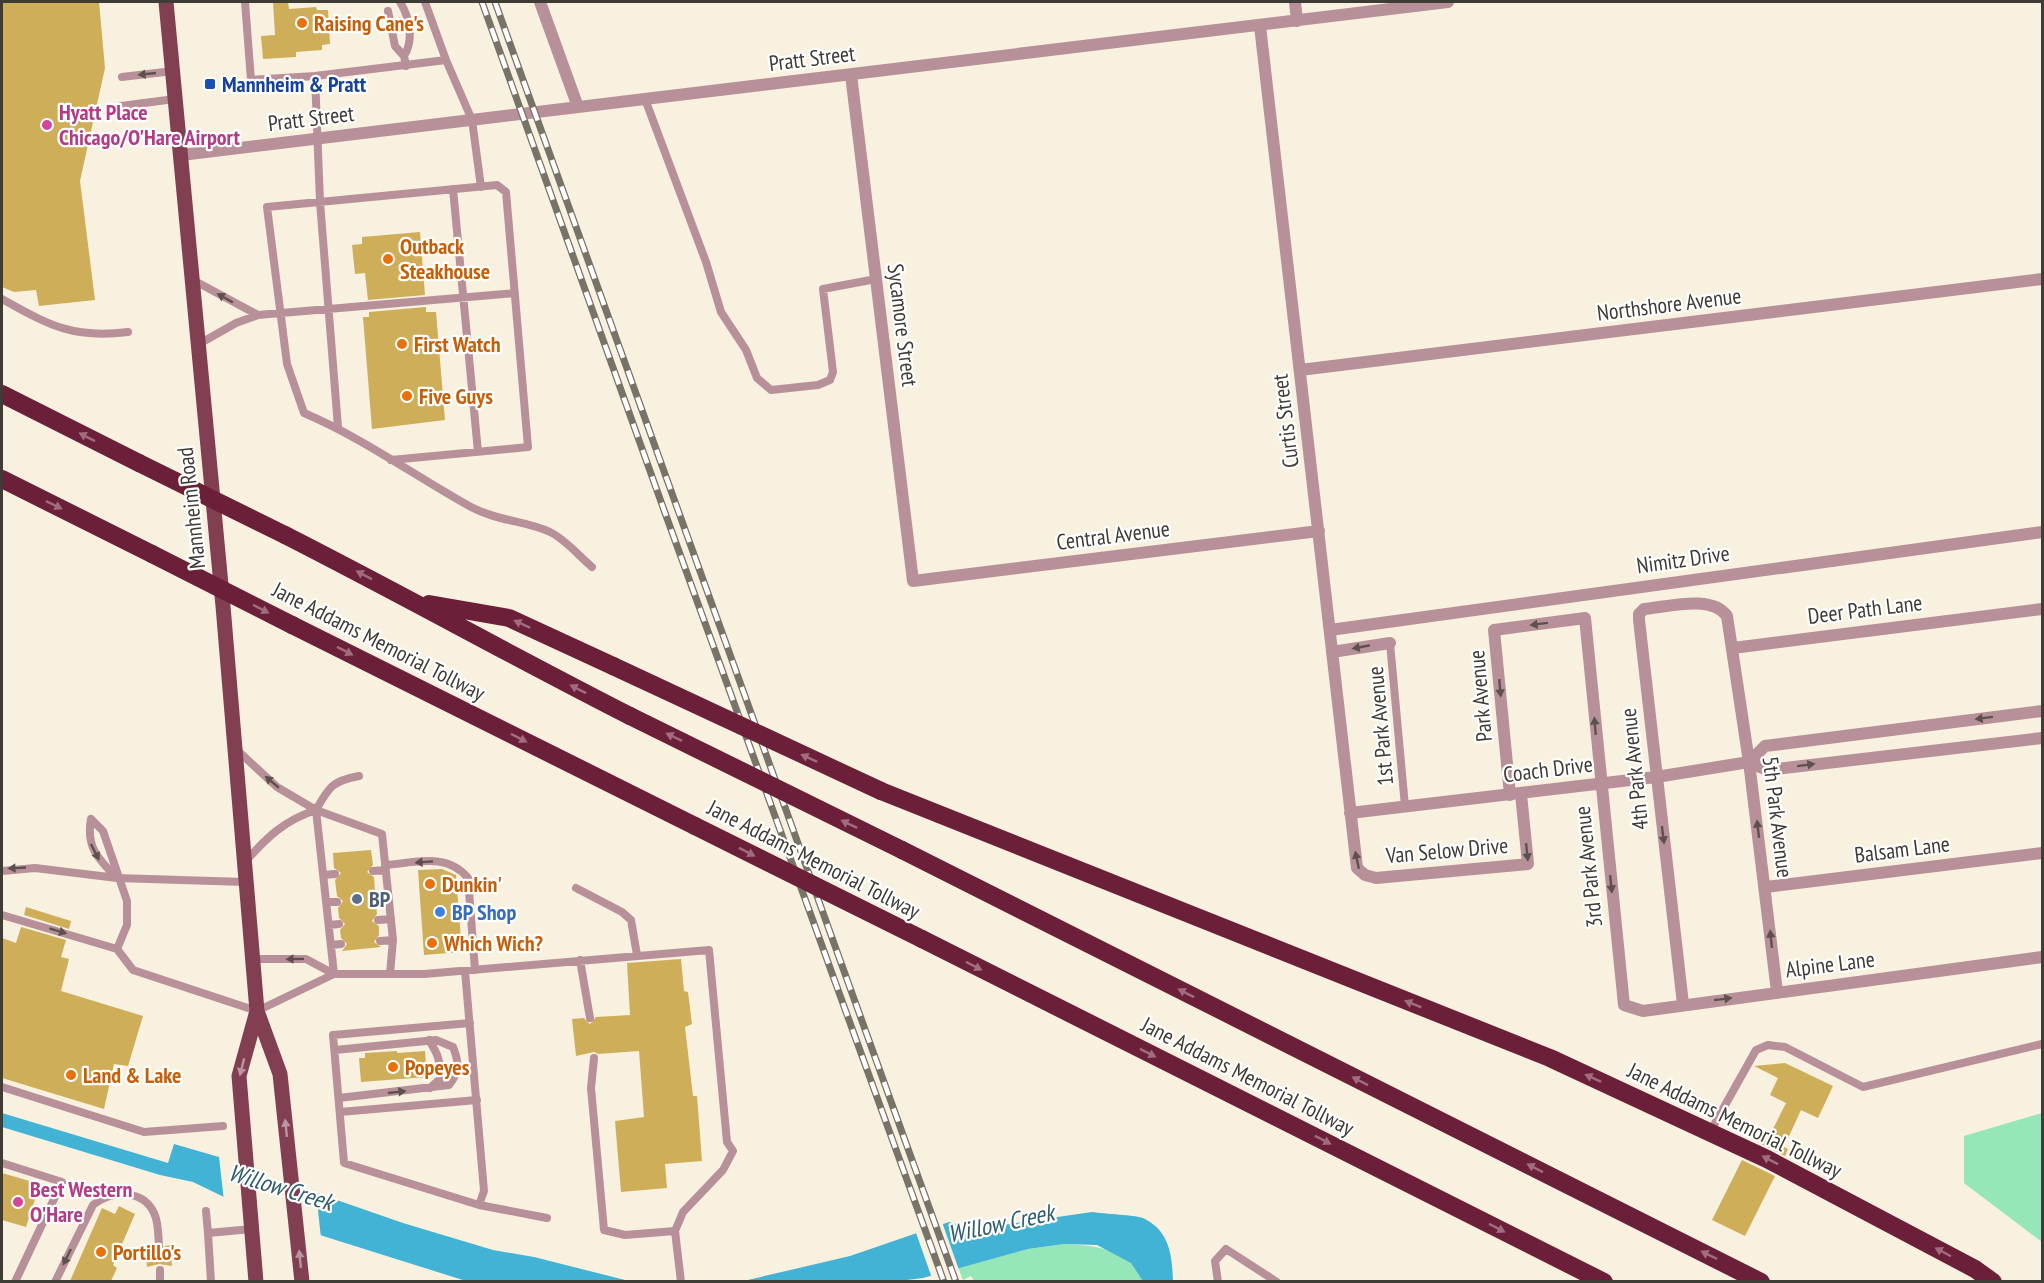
<svg xmlns="http://www.w3.org/2000/svg" width="2044" height="1283" viewBox="0 0 2044 1283" font-family="'PT Sans Narrow',sans-serif">
	<rect width="100%" height="100%" fill="#f8f1e0"/>
	<!-- green -->
	<path fill="#95e6b9" d="M2042,1113V1242L1964,1183V1136Z
		M1064,1244C1091,1245 1134,1249 1143,1281H974L971,1276L963,1280L958,1267L1028,1249Z"/>
	<!-- water -->
	<path fill="#42b2d5" d="M2,1113L168,1163L174,1144L219,1157L222,1160L403,1223L493,1250L534,1257L629,1281H466L323,1236L224,1197L193,1182L160,1175L2,1127Z
		M1092,1212C1105,1214 1135,1215 1143,1218C1170,1231 1172,1255 1173,1281H1143L1131,1263L1097,1245L1064,1244L1028,1249L923,1278L891,1282H739L850,1256L949,1222L974,1229Z"/>
	<!-- pier -->
	<path fill="#f8f1e0" d="M219,1157L316,1192L321,1238L224,1201Z
		M942,1222L959,1270L932,1278L915,1230Z"/>
	<!-- building -->
	<path fill="#cfae59" d="M2,2H99L105,68L80,181L95,300L39,306L36,290L14,292L2,287Z
		M273,2H288L289,9L316,7L317,10H328L330,44L322,45V50L296,52V57L263,59L261,36L275,35Z
		M420,232L425,295L368,300L365,273L355,274L352,245L362,244V237Z
		M426,307V312H436L445,420L372,429L363,317H369V312Z
		M371,850L373,865L367,872L374,877L375,891L370,897L376,903L377,914L372,921L379,926V935L374,942L381,947L342,951L347,944L341,938L340,930L345,924L339,918L338,908L343,901L337,896L335,880L341,873L334,868L333,853Z
		M442,869L456,875L462,952L424,955L418,870Z
		M26,907L71,921L69,929L24,915Z
		M21,927L66,940L61,957L69,959L61,991L143,1016L128,1066L114,1064L104,1109L2,1078V938L16,943Z
		M681,959L684,991L688,992L692,1024L685,1027L693,1096H697L702,1161L665,1164L667,1188L621,1192L615,1121L644,1117L639,1051L598,1054L594,1052L576,1056L572,1019L584,1018L590,1024L596,1017L630,1015L627,963Z
		M397,1051V1053L425,1051L427,1077L361,1082L359,1058H365V1053Z
		M1785,1063L1833,1086L1818,1118L1801,1110L1784,1147L1788,1149L1785,1156L1752,1139L1755,1133L1768,1139L1786,1103L1770,1095L1778,1078L1754,1066Z
		M1742,1160L1775,1176L1745,1236L1712,1220Z
		M2,1173L40,1184L26,1227L2,1220Z
		M119,1206L135,1214L113,1265L117,1268L111,1281H70L102,1208L115,1214Z
		M170,1245L172,1266L159,1264L147,1267L145,1247H153L159,1252L165,1246Z"/>
	<g fill="none" stroke-linecap="round" stroke-linejoin="round">
		<!-- service -->
		<path stroke="#b89099" stroke-width="8" d="M245,2L251,80L315,76L320,202L338,427
			M400,2C410,18 414,40 404,56
			M425,2L446,60
			M388,11L395,46L404,56L406,66
			M315,76L446,60L472,120L481,187
			M122,77L173,71
			M645,99L706,262L721,312L746,350L757,378L771,390L818,385L830,380L833,372L823,289L876,279
			M121,106L175,99
			M453,189L478,452
			M193,280L258,315
			M2,299C49,325 72,339 128,332
			M199,344L236,323L258,315L515,293
			M391,460L528,447L506,192L497,185L267,207L287,364L304,413C363,438 415,476 471,507C497,521 527,521 550,532C565,539 579,556 592,567
			M1390,643L1405,806
			M237,750L277,787L316,810L382,834L393,940L390,974
			M91,819L103,831L127,901V925L117,949
			M91,819C86,846 97,858 116,877
			M246,861C267,837 285,820 316,810
			M385,865C415,863 447,852 468,878L475,970
			M2,871L35,868L117,878L245,882
			M373,871L385,870
			M323,875L335,874
			M576,888L622,912L631,920L637,955
			M376,897L388,895
			M326,902H337
			M2,915L117,949L133,970L257,1011L334,974H424L709,950L727,1142L733,1151L723,1170L683,1212L675,1231L681,1282
			M378,920L391,919
			M329,925L339,924
			M380,941L393,940
			M331,945L341,944
			M252,959H306L334,974
			M580,960L590,1018
			M465,971L484,1191L479,1205
			M334,974L316,810C329,787 332,781 359,776
			M470,1023L333,1035L344,1163L479,1205L547,1218
			M429,1040C438,1054 441,1062 440,1079L430,1088
			M335,1050L436,1040L453,1047C459,1062 460,1071 449,1085L339,1098
			M594,1058L591,1088L604,1230L625,1235L675,1231
			M2,1087L144,1132L223,1126
			M340,1112L477,1100
			M1710,1132L1756,1050L1768,1045L1785,1047L1863,1087L2042,1044
			M2,1163L62,1182L15,1282
			M206,1211L208,1233
			M55,1282L93,1205C111,1190 143,1189 154,1213C159,1223 158,1236 159,1246
			M160,1282V1270
			M211,1282L208,1233L252,1229
			M1218,1282L1215,1261L1226,1249L1277,1282"/>
		<!-- minor -->
		<path stroke="#b89099" stroke-width="12" d="M540,2L578,107
			M1295,2L1297,21
			M1260,26L1357,868L1365,875L1376,878L1528,864L1521,794
			M851,75L913,581L1319,531
			M181,155L1448,2
			M1300,370L2042,279
			M1330,630L2042,532
			M1733,648L2042,609
			M1332,652L1390,643
			M1749,762L1765,746L2042,711
			M1510,795L1494,630L1585,618L1624,1005L1643,1011L2042,957
			M1350,813L1656,777L1749,762L1767,770L2042,738
			M1766,887L2042,853
			M1683,1004L1639,620V614L1644,609C1668,607 1712,594 1727,616L1749,762L1777,992"/>
		<!-- primary -->
		<path stroke="#823f52" stroke-width="15" d="M166,2L223,606L257,1011L280,1074L302,1282
			M256,1282L239,1076L257,1011"/>
		<!-- motorway -->
		<path stroke="#6c1f39" stroke-width="18" d="M2,394L139,463
			M2,479L152,554
			M285,535C401,594 514,657 630,716
			M429,604L509,618L613,666
			M292,625L695,826
			M881,791L1550,1058L1767,1159L1975,1269L1993,1282
			M902,850L1761,1282
			M922,939L1604,1282"/>
		<!-- rail casing -->
		<g stroke="#787369" stroke-width="7">
			<path id="rail" d="M482,2L664,510L944,1282
				M495,2L956,1282"/>
		</g>
		<!-- rail -->
		<use href="#rail" stroke="#fff" stroke-width="4.5" stroke-dasharray="14" stroke-linecap="butt"/>
		<!-- motorway-bridge -->
		<path stroke="#6c1f39" stroke-width="18" d="M139,463L285,535
			M152,554L292,625
			M613,666L881,791
			M630,716L902,850
			M695,826L922,939"/>
	</g>
	<!-- one-way arrows -->
	<defs><path id="oneway-solid" d="M-6-.8H1V-3.2L6.5 0L1 3.2V.8H-6Z" transform="scale(1.5)"/></defs>
	<g fill="#5d514e">
		<use href="#oneway-solid" transform="translate(147 74) rotate(174)"/>
		<use href="#oneway-solid" transform="translate(225 298) rotate(-151)"/>
		<use href="#oneway-solid" transform="translate(1539 624) rotate(173)"/>
		<use href="#oneway-solid" transform="translate(1361 647) rotate(170)"/>
		<use href="#oneway-solid" transform="translate(1500 688) rotate(85)"/>
		<use href="#oneway-solid" transform="translate(1984 718) rotate(173)"/>
		<use href="#oneway-solid" transform="translate(1595 726) rotate(-95)"/>
		<use href="#oneway-solid" transform="translate(1806 765) rotate(-7)"/>
		<use href="#oneway-solid" transform="translate(272 782) rotate(-140)"/>
		<use href="#oneway-solid" transform="translate(1758 829) rotate(-97)"/>
		<use href="#oneway-solid" transform="translate(1663 835) rotate(83)"/>
		<use href="#oneway-solid" transform="translate(95 852) rotate(63)"/>
		<use href="#oneway-solid" transform="translate(1527 852) rotate(84)"/>
		<use href="#oneway-solid" transform="translate(1357 860) rotate(-102)"/>
		<use href="#oneway-solid" transform="translate(424 862) rotate(176)"/>
		<use href="#oneway-solid" transform="translate(17 868) rotate(177)"/>
		<use href="#oneway-solid" transform="translate(1611 884) rotate(84)"/>
		<use href="#oneway-solid" transform="translate(58 931) rotate(17)"/>
		<use href="#oneway-solid" transform="translate(1771 939) rotate(-96)"/>
		<use href="#oneway-solid" transform="translate(295 959) rotate(179)"/>
		<use href="#oneway-solid" transform="translate(1723 999) rotate(-7)"/>
		<use href="#oneway-solid" transform="translate(397 1092) rotate(-6)"/>
		<use href="#oneway-solid" transform="translate(67 1257) rotate(116)"/>
	</g>
	<g fill="#9f6d7e">
		<use href="#oneway-solid" transform="translate(87 437) rotate(-153)"/>
		<use href="#oneway-solid" transform="translate(54 505) rotate(26)"/>
		<use href="#oneway-solid" transform="translate(364 575) rotate(-153)"/>
		<use href="#oneway-solid" transform="translate(261 609) rotate(27)"/>
		<use href="#oneway-solid" transform="translate(522 624) rotate(-155)"/>
		<use href="#oneway-solid" transform="translate(345 651) rotate(27)"/>
		<use href="#oneway-solid" transform="translate(578 689) rotate(-153)"/>
		<use href="#oneway-solid" transform="translate(674 737) rotate(-154)"/>
		<use href="#oneway-solid" transform="translate(519 738) rotate(27)"/>
		<use href="#oneway-solid" transform="translate(809 758) rotate(-155)"/>
		<use href="#oneway-solid" transform="translate(849 824) rotate(-154)"/>
		<use href="#oneway-solid" transform="translate(747 852) rotate(27)"/>
		<use href="#oneway-solid" transform="translate(974 966) rotate(27)"/>
		<use href="#oneway-solid" transform="translate(1186 993) rotate(-153)"/>
		<use href="#oneway-solid" transform="translate(1413 1004) rotate(-158)"/>
		<use href="#oneway-solid" transform="translate(1148 1053) rotate(27)"/>
		<use href="#oneway-solid" transform="translate(1593 1078) rotate(-155)"/>
		<use href="#oneway-solid" transform="translate(1360 1081) rotate(-153)"/>
		<use href="#oneway-solid" transform="translate(1323 1140) rotate(27)"/>
		<use href="#oneway-solid" transform="translate(1770 1160) rotate(-153)"/>
		<use href="#oneway-solid" transform="translate(1535 1168) rotate(-153)"/>
		<use href="#oneway-solid" transform="translate(1497 1228) rotate(27)"/>
		<use href="#oneway-solid" transform="translate(1943 1252) rotate(-152)"/>
		<use href="#oneway-solid" transform="translate(1709 1255) rotate(-154)"/>
	</g>
	<g fill="#ba95a0">
		<use href="#oneway-solid" transform="translate(242 1067) rotate(104)"/>
		<use href="#oneway-solid" transform="translate(286 1128) rotate(-96)"/>
		<use href="#oneway-solid" transform="translate(300 1259) rotate(-96)"/>
	</g>
	<!-- markers -->
	<g fill="#e8710a" stroke="#fff" stroke-width="2">
		<circle cx="302" cy="23" r="6"/>
		<circle cx="388" cy="259" r="6"/>
		<circle cx="402" cy="344" r="6"/>
		<circle cx="407" cy="396" r="6"/>
		<circle cx="430" cy="884" r="6"/>
		<circle cx="432" cy="943" r="6"/>
		<circle cx="393" cy="1067" r="6"/>
		<circle cx="71" cy="1075" r="6"/>
		<circle cx="101" cy="1252" r="6"/>
	</g>
	<rect fill="#1a4fb4" stroke="#fff" stroke-width="2" x="204" y="78" width="12" height="12" rx="3"/>
	<g fill="#d1479c" stroke="#fff" stroke-width="2">
		<circle cx="47" cy="125" r="6"/>
		<circle cx="18" cy="1202" r="6"/>
	</g>
	<circle fill="#5c6f8a" stroke="#fff" stroke-width="2" cx="357" cy="899" r="6"/>
	<circle fill="#3f7fe0" stroke="#fff" stroke-width="2" cx="440" cy="912" r="6"/>
	<g text-anchor="middle" dominant-baseline="central" stroke-width="4.5" stroke-linejoin="round" paint-order="stroke">
		<!-- food labels -->
		<g font-size="22" font-weight="bold" fill="#c56008" stroke="#fff" text-anchor="start">
			<text x="314" y="23">Raising Cane's</text>
			<text x="400" y="246">Outback<tspan x="400" dy="25">Steakhouse</tspan></text>
			<text x="414" y="344">First Watch</text>
			<text x="419" y="396">Five Guys</text>
			<text x="442" y="884">Dunkin'</text>
			<text x="444" y="943">Which Wich?</text>
			<text x="405" y="1067">Popeyes</text>
			<text x="83" y="1075">Land &amp; Lake</text>
			<text x="113" y="1252">Portillo's</text>
		</g>
		<!-- street labels -->
		<g font-size="22" fill="#3f3c35" stroke="#fff">
			<text transform="translate(812 58) rotate(-7)">Pratt Street</text>
			<text transform="translate(311 118) rotate(-7)">Pratt Street</text>
			<text transform="translate(1669 304) rotate(-7)">Northshore Avenue</text>
			<text transform="translate(903 325) rotate(83)">Sycamore Street</text>
			<text transform="translate(1285 421) rotate(-97)">Curtis Street</text>
			<text transform="translate(191 508) rotate(-96)">Mannheim Road</text>
			<text transform="translate(1113 535) rotate(-7)">Central Avenue</text>
			<text transform="translate(1683 559) rotate(-8)">Nimitz Drive</text>
			<text transform="translate(1865 609) rotate(-7)">Deer Path Lane</text>
			<text transform="translate(379 641) rotate(27)">Jane Addams Memorial Tollway</text>
			<text transform="translate(1480 696) rotate(-95)">Park Avenue</text>
			<text transform="translate(1380 726) rotate(-95)">1st Park Avenue</text>
			<text transform="translate(1548 769) rotate(-7)">Coach Drive</text>
			<text transform="translate(1634 769) rotate(-96)">4th Park Avenue</text>
			<text transform="translate(1778 817) rotate(83)">5th Park Avenue</text>
			<text transform="translate(1902 849) rotate(-7)">Balsam Lane</text>
			<text transform="translate(1447 850) rotate(-5)">Van Selow Drive</text>
			<text transform="translate(814 859) rotate(27)">Jane Addams Memorial Tollway</text>
			<text transform="translate(1588 867) rotate(-96)">3rd Park Avenue</text>
			<text transform="translate(1830 964) rotate(-7)">Alpine Lane</text>
			<text transform="translate(1248 1076) rotate(27)">Jane Addams Memorial Tollway</text>
			<text transform="translate(1735 1120) rotate(26)">Jane Addams Memorial Tollway</text>
		</g>
		<!-- transit labels -->
		<g font-size="22" font-weight="bold" fill="#164399" stroke="#fff" text-anchor="start">
			<text x="222" y="84">Mannheim &amp; Pratt</text>
		</g>
		<!-- hotel labels -->
		<g font-size="22" font-weight="bold" fill="#b23c85" stroke="#fff" text-anchor="start">
			<text x="59" y="112">Hyatt Place<tspan x="59" dy="25">Chicago/O'Hare Airport</tspan></text>
			<text x="30" y="1189">Best Western<tspan x="30" dy="25">O'Hare</tspan></text>
		</g>
		<!-- service labels -->
		<g font-size="22" font-weight="bold" fill="#4e5e75" stroke="#fff" text-anchor="start">
			<text x="369" y="899">BP</text>
		</g>
		<!-- shop labels -->
		<g font-size="22" font-weight="bold" fill="#366cbe" stroke="#fff" text-anchor="start">
			<text x="452" y="912">BP Shop</text>
		</g>
		<!-- water labels -->
		<g font-size="24" font-style="italic" fill="#2e5c6b" stroke="#fff">
			<text transform="translate(281 1187) rotate(17)">Willow Creek</text>
			<text transform="translate(1001 1223) rotate(-12)">Willow Creek</text>
		</g>
	</g>
	<!-- border -->
	<rect width="2044" height="1283" fill="none" stroke="#3f3c35" stroke-width="6"/>
</svg>
